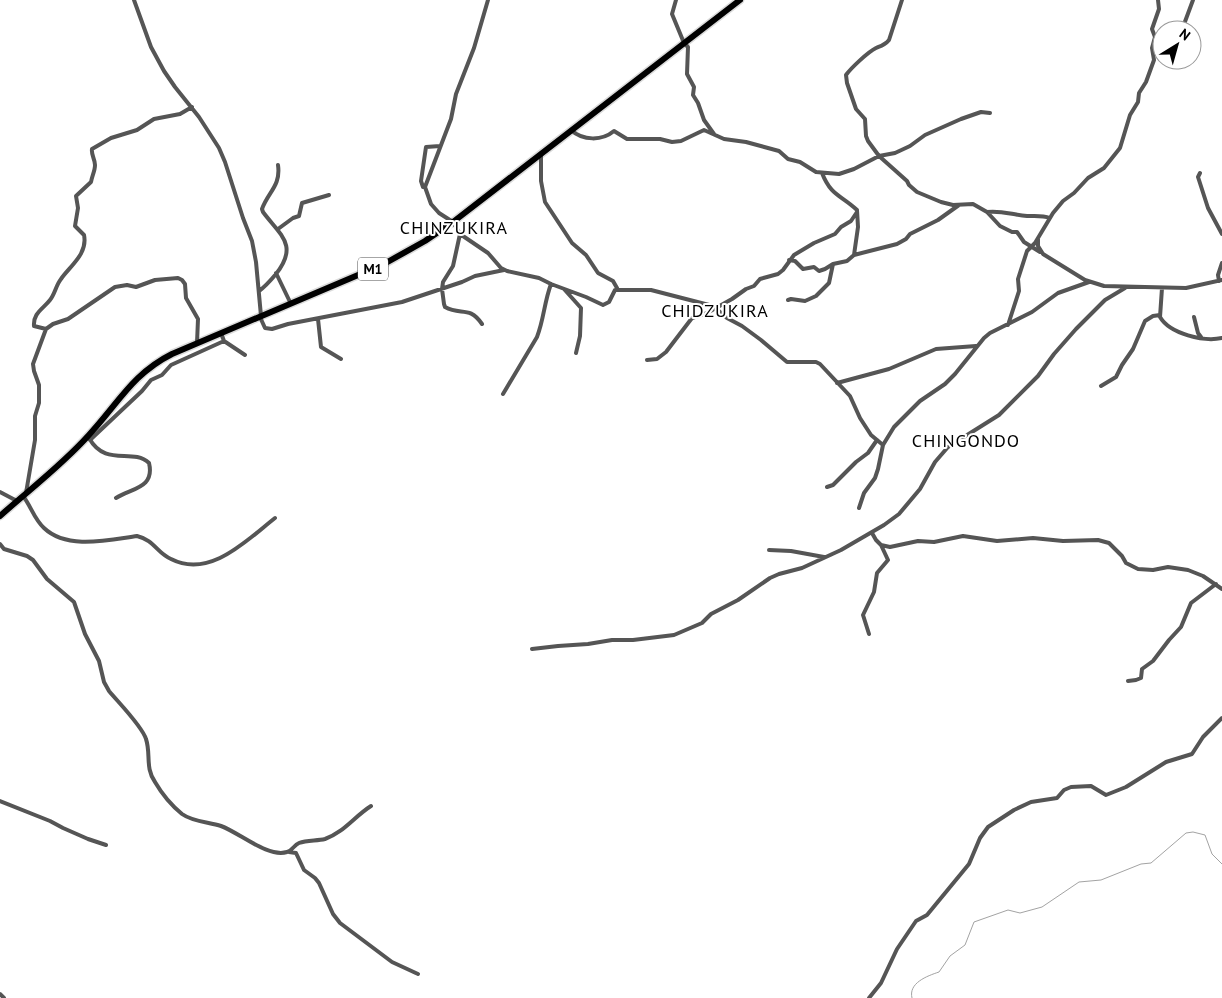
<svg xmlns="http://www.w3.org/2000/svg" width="1222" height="998" viewBox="0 0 1222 998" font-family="'PT Sans',sans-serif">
	<rect width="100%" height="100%" fill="#fff"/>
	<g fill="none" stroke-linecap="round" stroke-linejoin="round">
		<!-- stream -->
		<path stroke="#a3a3a3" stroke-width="1" d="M912,998C908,983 927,976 939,972L950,956L965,945L974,922L1008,910L1020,913L1042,907L1079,882L1101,880L1141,864L1151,863L1186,833L1193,832L1205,835L1212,854L1222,864"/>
		<!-- highway casing -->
		<g stroke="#dbdbdb" stroke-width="9">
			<path id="highway" d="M0,516C29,490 62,465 88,436C118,404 132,374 172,354L384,264L425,241L453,222L740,0"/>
		</g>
		<!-- minor -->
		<path stroke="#555" stroke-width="4" d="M134,0L151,47L164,71L175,87L199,117L219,148L225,162L243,218L252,241L256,262L261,316
			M488,0L474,48L456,94L451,119L425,187L431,204L439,213L453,222L460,234L488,253L501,268L507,271L539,278L551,284L586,297L603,305L609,302L615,290H651L713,306L727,318L742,326L761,340L787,362H816L820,364L850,396L860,418L871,435L883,445
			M676,0L672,14L684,43L688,47L687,74L694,87L693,95L698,103L704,120L714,134
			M902,0L889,40C885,45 881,46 876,48C868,52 851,68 846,75L847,83L856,109L865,119L866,136L868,141L879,156L907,181L909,185L917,192L941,202L953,205L973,204L987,212L1000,226L1012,232H1017L1024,242L1040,252
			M1173,30L1183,27L1193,0
			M1155,37L1162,34
			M571,130C583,141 602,141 614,131L627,139H660L672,142L681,141L704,130L724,139L746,142L779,151L788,159L800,162L816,172L839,174L854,169L879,156L895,153L910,146L925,135L961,119L981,112L990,113
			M541,155V181L545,202L572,243L586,255L598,273L613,281L617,288
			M1200,173L1198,177L1208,208L1222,234
			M425,187H423L421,181L426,147L440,146
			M987,212C1001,210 1013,215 1027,216C1035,216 1042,215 1050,218
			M278,229L293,218L299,216L302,203L329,195
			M460,234L453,266L443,282L442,289L444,304L445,307C461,316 469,305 482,324
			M1038,239V246L1043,254L1085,280L1104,286L1186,288L1222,280
			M854,255L897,244L906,239L910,234L938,220L959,205
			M789,260L795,261L803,269L814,267L819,271L825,269L833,264L847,261L854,255L858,227L857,210C841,195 831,196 822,173
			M276,273L291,304
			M1219,281L1218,275L1222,263
			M1162,288L1160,317C1170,334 1204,342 1222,338
			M564,289L581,308L580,336L576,353
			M259,291C266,286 271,280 276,274C299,245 280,235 263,212L262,209C268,192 281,186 278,165
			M788,300L791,299L805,301L816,296L829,283L833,264
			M260,317L265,328L272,329L288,324L402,302L462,282L475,276L504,270
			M1194,317L1198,333L1201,337
			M318,319L321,347L341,359
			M1008,325L1019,291L1018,279L1027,251L1035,243L1053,213L1063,201L1074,193L1088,178L1104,168L1120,148L1130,115L1138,102L1139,93L1146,82L1154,60L1152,48L1155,37L1152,29L1159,9L1158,0
			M46,329L34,326C33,313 43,309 50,300C55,294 56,285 61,279C70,266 88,254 84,235L75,226L78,208L76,196L91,182C92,176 95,171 95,165C95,159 91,155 92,149L111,138L137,130L154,119L180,114L192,107
			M221,333L224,341L245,355
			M647,360L657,359L666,352L692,318L707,313L732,299L746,289L754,286L760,279L778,274L783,270L794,255L814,243L835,234L841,227L851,221L857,212
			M837,383L889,369L936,349L976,346
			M1101,386L1116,377L1122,365L1133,349L1145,321L1153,316L1160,315
			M503,394L537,337C544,319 544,303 551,284
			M89,438C106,468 132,447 149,463C155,488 132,488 116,498
			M90,440L142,391L151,380L162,375L171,365L224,341
			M827,487L833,485L856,462L868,453L877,440
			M0,492L17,501
			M26,493L35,440V416L39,403V385L34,371L33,364L46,329L53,324L68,319L115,287L127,285L136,287L155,280L178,278L182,280L185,284L186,298L198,319L197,343
			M23,496C31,506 34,519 44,528C67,550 108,540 137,536C154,540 157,553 171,559C210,579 247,540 275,518
			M859,508L864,493L875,478L878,469L883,445L894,427L920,401L945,384L955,374L984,338L990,333L1032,312L1058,293L1089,282
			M872,533L876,540L881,545L890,547L918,541L934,542L963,536L997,541L1033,538L1063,541L1098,540L1109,543L1122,556L1126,563L1138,569L1153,570L1168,567L1188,570L1203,576L1222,589
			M0,544L4,549L27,556L33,560L47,579L74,602L85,634L99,661L104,682L109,691C118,702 142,726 146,739C151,754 145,768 155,782C162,794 171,805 182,814C193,822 209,822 221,826C240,833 268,858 287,852C292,851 294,845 299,843C307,840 317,841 325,839C343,833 355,816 371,806
			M769,550L791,551L824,557
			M869,634L863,615L874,592L877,573L888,560L881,545
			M532,649L558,646L588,644L612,640H633L674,635L702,623L711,614L738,600L770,578L779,574L802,568L841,550L884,525L899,514L920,489L935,462L948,447L999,415L1038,376L1054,354L1076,329L1105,300L1125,288
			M1128,681L1136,680L1141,678L1142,669L1153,661L1169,640L1181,627L1191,603L1216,584
			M0,801L50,821L63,828L88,839L106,845
			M289,852L296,853L304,870L315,878L319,883L333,914L340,923L392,962L418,974
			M0,994L4,998
			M869,998L881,983L897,949L916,921L927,915L969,864L980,838L988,827L1014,810L1031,802L1057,798L1064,790L1071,787L1091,786L1106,795L1126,787L1166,762L1192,754L1203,737L1222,718"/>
		<!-- highway -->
		<use href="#highway" stroke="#000" stroke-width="6"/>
	</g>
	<g text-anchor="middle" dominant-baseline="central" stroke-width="4" stroke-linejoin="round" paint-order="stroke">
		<!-- shield labels -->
		<rect fill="#fff" stroke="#4c4c4c" stroke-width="1" x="358" y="257.5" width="30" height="23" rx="4"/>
		<g font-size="14" font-weight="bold" fill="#000">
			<text x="373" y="269">M1</text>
		</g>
		<!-- quarter labels -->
		<g font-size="18" letter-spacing="1" fill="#000" stroke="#fff">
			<text x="454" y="227">CHINZUKIRA</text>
			<text x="715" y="310">CHIDZUKIRA</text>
			<text x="966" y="440">CHINGONDO</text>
		</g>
	</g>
	<!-- north arrow -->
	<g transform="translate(1177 45) rotate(37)"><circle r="24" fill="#ffffff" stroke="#999999"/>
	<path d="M0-4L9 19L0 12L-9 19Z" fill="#000000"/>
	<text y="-8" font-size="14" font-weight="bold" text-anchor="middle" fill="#000000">N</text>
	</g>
</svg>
